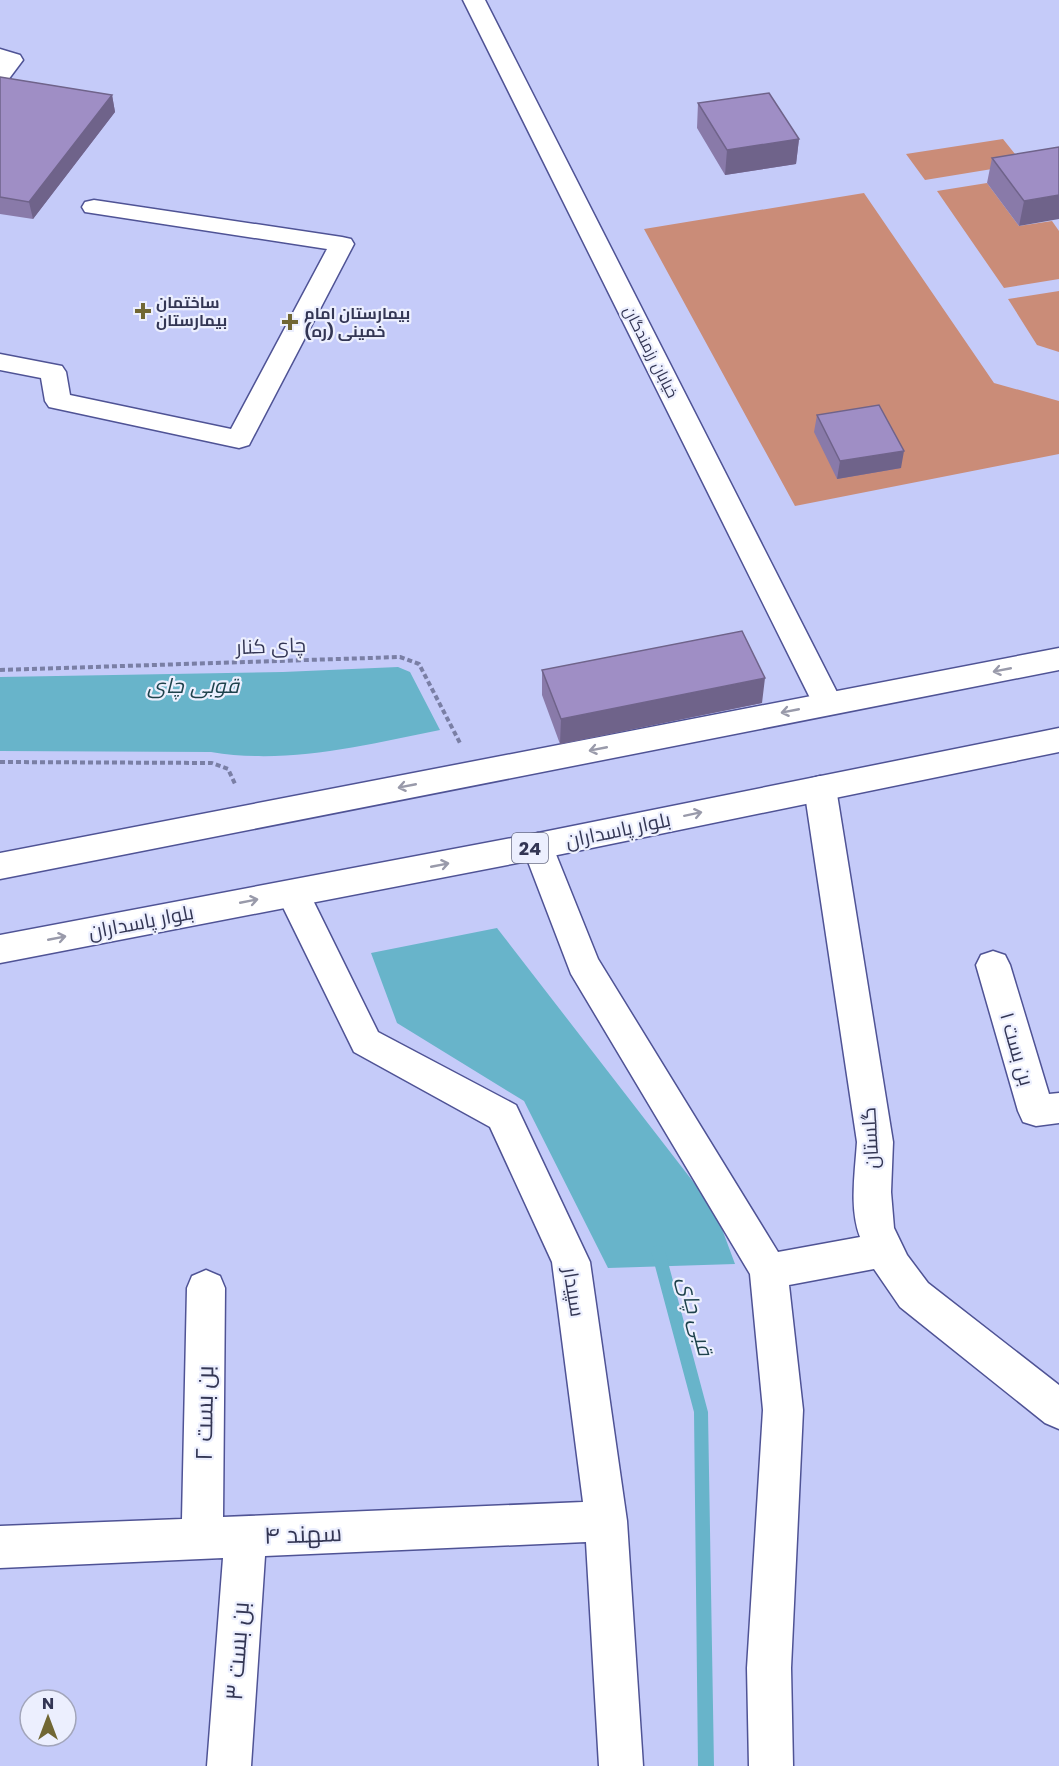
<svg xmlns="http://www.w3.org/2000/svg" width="1059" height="1766" viewBox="0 0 1059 1766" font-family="Poppins,Cairo,sans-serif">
	<rect width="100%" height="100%" fill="#c5cbf9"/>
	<!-- green -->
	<path fill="#ca8c78" d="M1003,139L1023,164L925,180L906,154Z
		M987,183L1019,226L1052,221L1059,231V279L1004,288L937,191Z
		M864,193L994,383L1059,401V454L795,506L644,229Z
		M1059,291V352L1037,345L1008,299Z"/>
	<!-- water -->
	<path fill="#68b4ca" d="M398,667L410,672L440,730C364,745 289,765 211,752L0,751V677L283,672Z
		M497,928L715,1210L735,1264L608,1268L524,1101L397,1023L371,953Z"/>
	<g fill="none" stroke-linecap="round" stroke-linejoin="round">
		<!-- stream -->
		<path fill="#68b4ca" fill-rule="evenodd" d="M658,1245L663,1247L665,1251L708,1412L714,1766H698L694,1412L651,1251L653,1247Z"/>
		<!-- minor casing -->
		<g stroke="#4f5395" stroke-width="3">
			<path id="minor" d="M463,0H485L843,704L839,712L828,715L817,712L813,704Z
				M0,49L20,55L23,60L8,80L0,82Z
				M94,200L342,237L351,239L354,244L249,445L239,448L49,407L45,401L41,378L0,370V354L62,366L66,372L70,395L231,429L327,249L85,212L82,207L85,202Z
				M820,776L831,779L836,788L893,1142L891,1192L894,1228L907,1255L928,1283L1059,1385V1429L1045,1423L900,1307L874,1269L789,1285L803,1410L791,1668L793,1766H749L747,1668L763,1410L750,1274L571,974L522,846L527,837L538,833L549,837L598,959L778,1252L860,1237C849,1208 855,1173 857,1142L804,788L809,779Z
				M293,880L305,884L378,1032L516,1105L590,1262L627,1521L643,1766H599L586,1542L265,1556L251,1766H207L223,1558L0,1568V1526L182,1519L187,1288L192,1276L206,1270L220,1276L225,1288L223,1517L583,1502L552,1262L490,1127L354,1052L276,893L281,884Z
				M993,951L1005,955L1010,965L1049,1094L1059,1093V1123L1036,1126L1023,1122L1018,1111L976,965L981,955Z"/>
		</g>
		<!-- highway casing -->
		<g stroke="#4f5395" stroke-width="3">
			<path id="highway" d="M1059,648V670L0,879V853Z
				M1059,728V752L538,859L0,963V935L538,833Z"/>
		</g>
		<!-- path -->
		<path stroke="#7a7fa5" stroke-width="4" stroke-dasharray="5 3" stroke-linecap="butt" d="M0,670L400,657L419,664L460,743
			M0,762L212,763L228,769L236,786"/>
		<!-- minor -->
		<use href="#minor" fill="#fff" fill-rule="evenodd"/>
		<!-- highway -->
		<use href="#highway" fill="#fff" fill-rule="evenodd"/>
	</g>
	<!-- wall -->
	<path fill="#897aa9" d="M0,77L112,95L115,112L33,219L0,214Z
		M698,103L799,139L796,164L725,175L697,128Z
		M1059,147L1019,226L987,183L992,158Z
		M817,415L901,468L837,479L814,432Z
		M542,670L762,703L560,744L542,695Z"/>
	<!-- shaded-wall -->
	<path fill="#6f638a" d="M112,95L115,112L33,219L29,202Z
		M799,139L796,164L725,175L727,150Z
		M1059,195V219L1019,226L1024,201Z
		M904,451L901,468L837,479L840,461Z
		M765,678L762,703L560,744L561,719Z"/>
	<!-- building -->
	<path fill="#9f8ec5" stroke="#6f638a" stroke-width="1.5" d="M0,77L112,95L29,202L0,197Z
		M769,93L799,139L727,150L698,103Z
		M1059,147V195L1024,201L992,158Z
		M879,405L904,451L840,461L817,415Z
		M742,631L765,678L561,719L542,670Z"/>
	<!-- one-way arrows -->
	<defs><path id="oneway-shaft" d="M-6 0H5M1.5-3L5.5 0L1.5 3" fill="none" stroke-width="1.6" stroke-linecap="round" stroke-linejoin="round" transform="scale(1.5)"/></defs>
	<g stroke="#999aaa">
		<use href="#oneway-shaft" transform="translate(1002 670) rotate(169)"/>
		<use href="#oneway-shaft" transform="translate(790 711) rotate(169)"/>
		<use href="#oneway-shaft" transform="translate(598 749) rotate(169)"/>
		<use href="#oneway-shaft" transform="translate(407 786) rotate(169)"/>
		<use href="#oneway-shaft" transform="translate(693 814) rotate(-12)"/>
		<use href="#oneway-shaft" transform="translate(440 865) rotate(-11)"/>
		<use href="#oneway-shaft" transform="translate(249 901) rotate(-11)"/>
		<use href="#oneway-shaft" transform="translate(57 938) rotate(-11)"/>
	</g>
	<!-- markers -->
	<g fill="#716734" stroke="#eceffe" stroke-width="2">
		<path d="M140 302h6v6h6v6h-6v6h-6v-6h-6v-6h6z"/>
		<path d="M287 313h6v6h6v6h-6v6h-6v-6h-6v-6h6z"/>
	</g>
	<g text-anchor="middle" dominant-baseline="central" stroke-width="4.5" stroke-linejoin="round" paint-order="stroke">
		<!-- far-poi labels -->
		<g font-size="16" font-weight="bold" fill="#333654" stroke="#eceffe" text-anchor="start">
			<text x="156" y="302">ساختمان<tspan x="156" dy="18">بیمارستان</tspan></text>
			<text x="304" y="313">بیمارستان امام<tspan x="304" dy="18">خمینی (ره)</tspan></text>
		</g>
		<!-- far-street labels -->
		<g font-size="16" fill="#333654" stroke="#eceffe">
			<text transform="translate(651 352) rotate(63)">خیابان رزمندگان</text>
		</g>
		<!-- shield labels -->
		<rect fill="#eceffe" stroke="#6a6e87" stroke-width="1.5" x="512" y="833" width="36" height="30" rx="4.5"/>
		<g font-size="18" font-weight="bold" fill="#333654">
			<text x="530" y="848">24</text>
		</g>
		<!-- street labels -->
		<g font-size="20" fill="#333654" stroke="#eceffe">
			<text transform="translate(271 646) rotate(-2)">چای کنار</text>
			<text transform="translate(618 830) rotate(-12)">بلوار پاسداران</text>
			<text transform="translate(141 922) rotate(-11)">بلوار پاسداران</text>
			<text transform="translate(1017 1049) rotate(74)">بن بست ۱</text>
			<text transform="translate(870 1138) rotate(-93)">گلستان</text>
			<text transform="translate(574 1292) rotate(81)">سپیدار</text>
		</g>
		<!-- water labels -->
		<g font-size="21" font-style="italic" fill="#1e424c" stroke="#eceffe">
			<text x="193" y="685">قوبی چای</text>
			<text transform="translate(696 1316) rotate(75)">قبی چای</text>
		</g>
		<!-- near-street labels -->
		<g font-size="24" fill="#333654" stroke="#eceffe">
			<text transform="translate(204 1413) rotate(-89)">بن بست ۲</text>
			<text transform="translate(303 1534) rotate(-2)">سهند ۴</text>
			<text transform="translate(237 1651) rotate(-86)">بن بست ۳</text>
		</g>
	</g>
	<!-- north arrow -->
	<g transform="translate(48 1718)"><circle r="28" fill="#eceffe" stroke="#a2a5ba" stroke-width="1.5"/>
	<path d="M0-4.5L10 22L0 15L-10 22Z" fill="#716734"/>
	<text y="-9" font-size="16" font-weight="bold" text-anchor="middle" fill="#333654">N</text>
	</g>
</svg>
